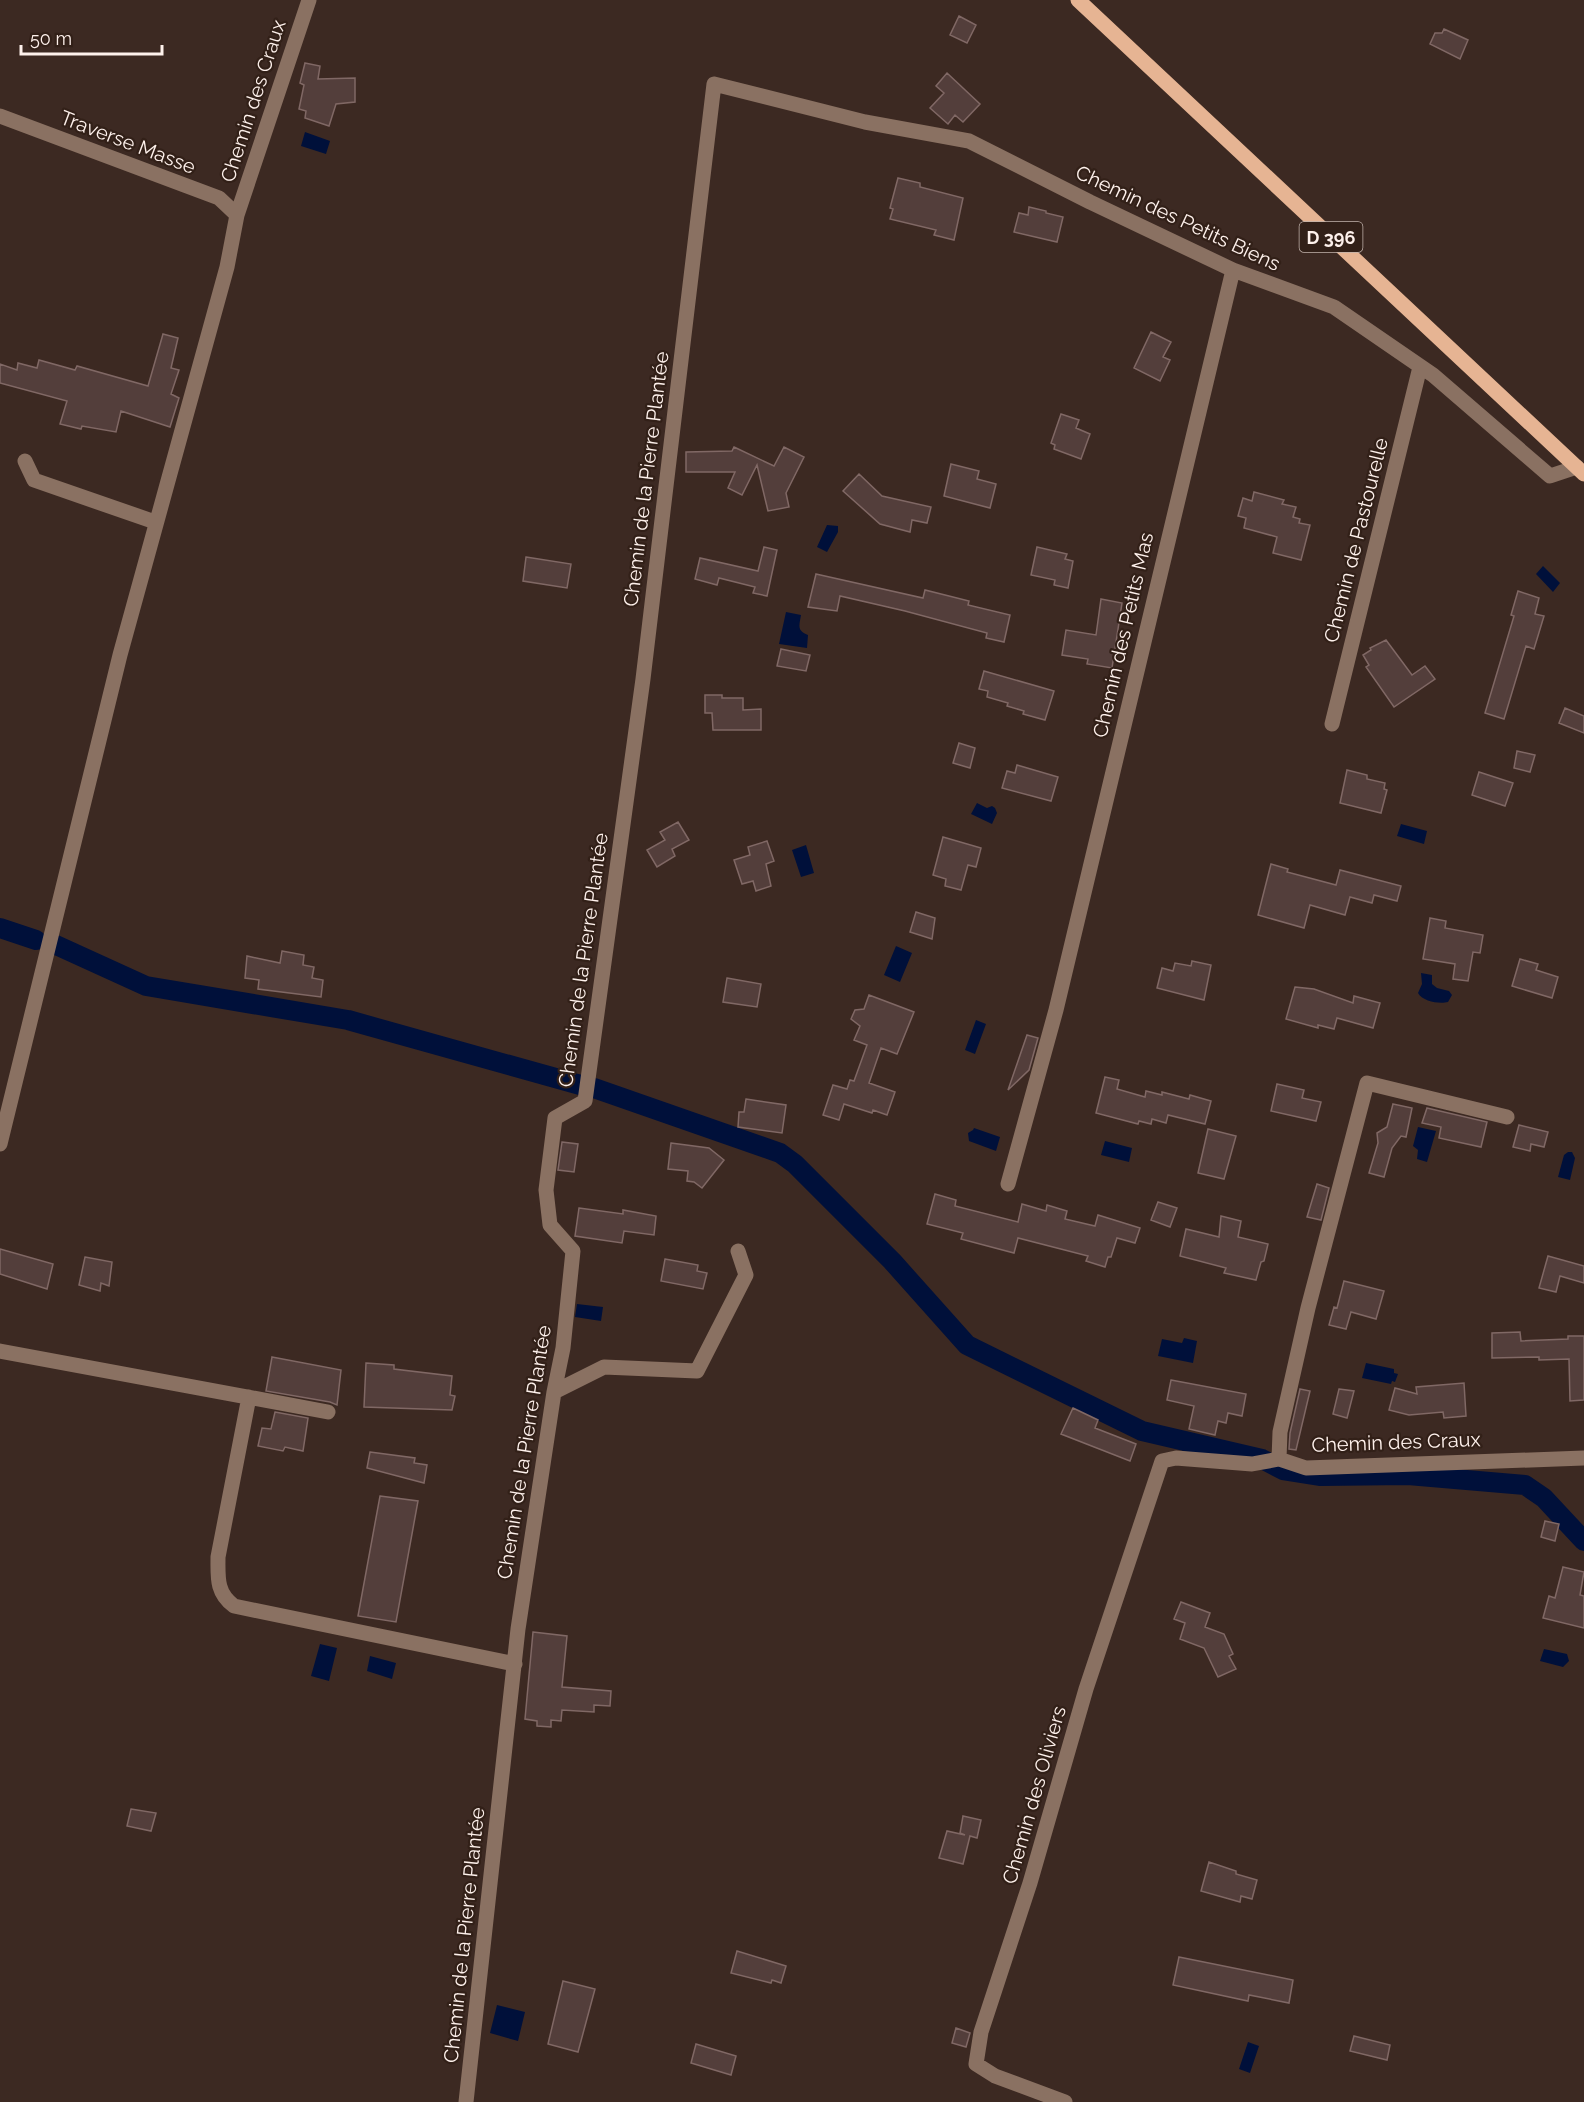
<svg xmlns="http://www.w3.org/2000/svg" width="1584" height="2102" viewBox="0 0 1584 2102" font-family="Raleway,sans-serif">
	<rect width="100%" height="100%" fill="#3c2922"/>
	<!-- water -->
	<path fill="#00103a" d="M305,132L330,141L326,154L301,146Z
		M827,525L838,526V532L827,552L817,547Z
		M1543,566L1560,583L1553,592L1536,574Z
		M786,612L801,615C799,627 797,630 808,635L807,648L779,644Z
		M977,803L987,808L992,806L995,808L997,813L992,824L971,814Z
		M1401,824L1427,831L1424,844L1397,836Z
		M806,845L814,873L801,877L792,850Z
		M896,946L912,953L900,982L884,975Z
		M1421,973L1432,975V984L1437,988L1449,991L1452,995L1448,1002C1440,1004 1423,1002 1418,993L1422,984Z
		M976,1020L986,1024L975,1054L965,1050Z
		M1418,1127L1436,1131L1427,1162L1417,1159L1418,1150L1413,1146Z
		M974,1128L1000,1137L996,1151L969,1141L968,1133L973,1130Z
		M1105,1141L1132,1148L1129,1162L1101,1155Z
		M1568,1152H1572L1575,1158L1570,1180L1558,1177L1564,1155Z
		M577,1304L603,1307L601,1321L575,1317Z
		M1184,1338L1197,1341L1193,1363L1158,1356L1162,1339L1182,1343Z
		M1366,1363L1394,1369V1373L1398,1374L1395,1382L1392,1381L1391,1384L1362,1378Z
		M320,1644L337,1648L329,1681L311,1676Z
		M1544,1649L1567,1654L1569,1661L1563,1667L1540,1661Z
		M370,1656L396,1663L392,1679L367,1671Z
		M497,2005L525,2012L518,2041L490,2033Z
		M1248,2042L1259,2046L1250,2073L1239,2069Z"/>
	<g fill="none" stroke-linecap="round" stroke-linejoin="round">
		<!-- canal -->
		<path stroke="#00103a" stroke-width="20" d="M0,928L36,940
			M56,945L146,986L348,1020L584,1086
			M594,1088L780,1153L795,1164L892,1261L967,1345L1142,1431L1262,1459L1283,1470L1321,1476L1408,1475L1525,1485L1544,1498L1584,1541"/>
	</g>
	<!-- building -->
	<path fill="#533e3b" stroke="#806865" stroke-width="1.5" d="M959,16L976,25L967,43L950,35Z
		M1444,29L1468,40L1460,59L1430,44L1435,33H1442Z
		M305,63L320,66L318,79L355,78V102L336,104L329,126L305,118L306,111L299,109L304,85L300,83Z
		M947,73L980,104L963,122L955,115L948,124L930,108L944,93L936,86Z
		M898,178L920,183V187L963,198L954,240L934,235L936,230L890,219L893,209L890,208Z
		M1029,207L1046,211V213L1063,217L1057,242L1014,232L1019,213L1028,215Z
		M1151,332L1171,342L1163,357L1170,360L1160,381L1134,368Z
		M163,334L178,338L171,368L179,370L171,394L179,398L170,427L121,411L116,432L82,426L81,429L60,424L67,401L0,383V364L17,370L18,363L37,368L39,360L75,370L77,366L148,386Z
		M1061,414L1079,420L1076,428L1090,434L1081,459L1054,449L1055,445L1051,443Z
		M734,447L774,466L784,447L804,457L786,493L789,507L768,511L757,465L742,495L728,488L735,472H686V452L732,451Z
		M951,464L979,471L977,479L996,484L990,508L944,496Z
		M859,474L882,496L931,507L927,523L912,520L910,532L880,524L843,491Z
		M1254,492L1284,500L1282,504L1296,507L1293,517L1300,519L1299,523L1310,525L1301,560L1273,553L1277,537L1244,528L1246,518L1238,516L1243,498L1252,501Z
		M764,547L777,550L767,596L753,593L755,587L719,578L717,585L695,579L700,558L758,571Z
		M1037,547L1067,554L1065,559L1073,561L1068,588L1054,585L1055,580L1031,575Z
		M526,557L571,564L567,588L523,581Z
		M816,574L923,598L925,590L969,601L968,605L1010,615L1004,642L986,638L987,633L905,611L840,596L837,611L808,607Z
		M1518,591L1539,598L1535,614L1544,616L1534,649L1526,646L1504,719L1485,713L1514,616L1511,615Z
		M1101,599L1122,603L1112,668L1087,664L1088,659L1062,655L1066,630L1096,635Z
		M1386,640L1412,675L1425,666L1435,679L1394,707L1366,667L1369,665L1363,655L1371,650L1370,648Z
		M781,649L810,655L806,671L777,666Z
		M984,671L1054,691L1045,720L1023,714L1024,711L1007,706L1008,703L987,697L988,691L979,689Z
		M705,695H722V698H743V710L761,709V730H713L712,713H705Z
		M1565,708L1584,716V733L1559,723Z
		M959,743L975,748L970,768L953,763Z
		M1517,751L1535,755L1530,772L1514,768Z
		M1017,765L1058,777L1051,801L1002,788L1007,771L1015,773Z
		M1347,770L1367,775V779L1385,783L1384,789L1387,790L1381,813L1340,803Z
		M1479,772L1513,783L1505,806L1472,795Z
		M678,822L689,840L672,849L675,856L657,867L647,850L665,840L660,832Z
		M943,837L981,848L976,867L968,865L961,890L945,886L946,879L933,875Z
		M767,841L774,861L766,864L771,886L756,891L753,881L742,884L734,860L750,855L748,847Z
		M1271,864L1288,869L1287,872L1336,885L1340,870L1401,886L1397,901L1374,895L1372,903L1350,897L1345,915L1310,905L1304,928L1258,915Z
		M916,912L935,918L932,939L910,932Z
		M1430,918L1446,921L1445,928L1483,935L1480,953L1473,952L1468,981L1453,979L1455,964L1423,959Z
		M282,951L304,955L303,965L314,967L312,978L323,980L321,997L258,989L259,980L245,978L247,956L280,963Z
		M1520,959L1538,964L1536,970L1558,977L1552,998L1512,986Z
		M1192,961L1211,965L1204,1000L1157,988L1162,968L1173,971L1175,963L1191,966Z
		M727,978L761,984L757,1007L723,1002Z
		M1295,987L1314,989L1353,1003L1354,996L1380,1003L1373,1028L1337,1018L1334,1029L1318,1025V1028L1286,1019Z
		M869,995L914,1012L897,1054L881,1048L869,1083L895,1092L887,1115L873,1110L872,1113L844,1104L839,1120L823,1115L833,1085L847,1089L850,1080L854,1081L867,1045L854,1040L860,1026L851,1019L855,1010L864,1009Z
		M1027,1035L1038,1038L1029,1070L1008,1090Z
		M1105,1077L1119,1080L1117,1089L1145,1097L1146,1091L1162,1095V1092L1189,1099L1190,1095L1211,1101L1205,1124L1168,1115L1166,1123L1152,1119L1151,1124L1139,1121L1138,1124L1096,1113Z
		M1277,1084L1304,1090L1302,1098L1321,1102L1316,1121L1271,1111Z
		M746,1099L786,1105L782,1133L738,1127L739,1112H744Z
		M1393,1104L1412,1108L1406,1137L1401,1136L1392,1148L1384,1177L1369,1173L1378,1143L1377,1133L1387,1127Z
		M1427,1108L1487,1122L1481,1147L1439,1138L1441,1127L1422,1123Z
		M1519,1125L1548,1132L1544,1147L1531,1144L1530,1151L1513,1147Z
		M1208,1129L1236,1136L1224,1179L1198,1173Z
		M562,1142L578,1144L574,1172L558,1170Z
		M671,1143L709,1148L724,1160L702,1188L694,1182L687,1181L688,1171L668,1169Z
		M1317,1184L1329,1188L1321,1220L1307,1217Z
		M935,1194L956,1200L955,1206L1018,1222L1022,1204L1046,1211L1047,1205L1067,1211L1065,1219L1095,1226L1098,1215L1140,1228L1135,1243L1117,1238L1111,1257H1108L1105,1267L1086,1261L1088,1256L1018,1238L1014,1253L961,1239L963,1233L927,1224Z
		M1158,1202L1177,1208L1170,1227L1151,1220Z
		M579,1208L623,1214V1210L656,1216L654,1235L624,1231L622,1243L575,1236Z
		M1221,1216L1241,1221L1238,1237L1268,1244L1264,1261L1261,1262L1256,1280L1224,1273L1226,1268L1180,1256L1186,1229L1219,1237Z
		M0,1249L53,1264L47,1289L0,1274Z
		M1548,1256L1584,1266V1283L1560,1276L1556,1292L1539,1288Z
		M85,1257L112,1262L109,1286L101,1283L100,1291L79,1285Z
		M665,1259L698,1265L697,1271L707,1273L703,1289L661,1281Z
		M1344,1281L1384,1291L1376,1319L1351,1312L1346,1329L1329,1325L1334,1307L1337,1308Z
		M1520,1332L1521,1341L1568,1339V1336H1584V1400L1570,1401L1569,1359L1539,1360V1357L1492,1358V1333Z
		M272,1357L341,1370L337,1405L330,1402L266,1391Z
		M366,1363L394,1365V1369L452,1376L450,1395L455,1396L452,1410L364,1407Z
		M1171,1380L1246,1394L1242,1416L1228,1413L1226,1423L1218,1421L1215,1435L1189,1429L1194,1406L1167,1400Z
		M1464,1383L1466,1416L1444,1418L1443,1412L1409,1415L1389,1410L1395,1388L1417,1394L1416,1387Z
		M1300,1389L1310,1391L1296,1450L1289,1449L1290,1433Z
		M1339,1389L1354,1391L1347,1418L1333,1414Z
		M1073,1408L1098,1420L1095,1428L1136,1444L1130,1461L1061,1434Z
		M275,1412L308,1418L303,1451L285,1447L283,1451L258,1446L262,1428L271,1429Z
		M370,1452L415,1458L414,1463L427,1465L424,1483L367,1468Z
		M380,1496L418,1501L396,1622L358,1616Z
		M1545,1521L1559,1524L1555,1541L1541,1537Z
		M1563,1567L1584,1572L1580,1595L1584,1596V1628L1543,1618L1549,1596L1555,1598Z
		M1181,1602L1210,1613L1205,1627L1224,1634L1233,1654L1229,1656L1236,1669L1218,1677L1204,1648L1180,1639L1185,1623L1174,1619Z
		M533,1632L567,1636L562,1687L611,1691L610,1706L594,1705V1712L562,1710L561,1721L551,1720V1727L537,1726V1721L525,1719Z
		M131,1809L156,1813L151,1831L127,1826Z
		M963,1816L981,1820L977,1838L970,1836L963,1864L939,1858L947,1831L965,1835L960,1833Z
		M1209,1862L1236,1871V1874L1257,1880L1252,1899L1241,1896L1240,1902L1201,1891Z
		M737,1951L786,1966L781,1983L772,1980L771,1983L731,1973Z
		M1179,1957L1293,1980L1289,2003L1249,1995L1248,2001L1173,1985Z
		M563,1981L595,1989L578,2052L548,2044Z
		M956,2028L970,2033L966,2047L952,2043Z
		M1354,2036L1390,2045L1387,2060L1350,2051Z
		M696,2044L736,2056L731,2075L691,2063Z"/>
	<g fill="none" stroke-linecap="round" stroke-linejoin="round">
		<!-- minor -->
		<path stroke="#8a7162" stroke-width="15" d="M0,116L219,198L237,215
			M25,461L34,480L155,522
			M1332,724L1420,367
			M0,1144L120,655L227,267L237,215L309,0
			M1008,1184L1056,1010L1233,270
			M0,1351L328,1412
			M554,1392L604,1367L697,1371L746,1275L738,1251
			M249,1397L218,1557C218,1577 216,1593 234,1606L515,1664
			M1279,1459L1280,1432L1308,1308L1367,1083L1507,1117
			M466,2102L518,1629L554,1392L563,1348L573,1251L550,1225L546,1190L555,1118L585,1101L643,679L714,84L865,122L969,141L1090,202L1233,270L1334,307L1433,375L1550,476L1577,467
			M1065,2102L995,2076L976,2064L981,2032L1030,1883L1086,1689L1162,1461L1176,1458L1252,1464L1279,1459L1306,1468L1584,1458"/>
		<!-- major -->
		<path stroke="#e6b493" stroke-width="15" d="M1078,0L1584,474"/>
	</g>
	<g text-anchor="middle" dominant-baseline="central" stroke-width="4.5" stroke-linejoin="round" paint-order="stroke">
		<!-- shield labels -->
		<rect fill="#322018" stroke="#c1b2ac" stroke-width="1.5" x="1299.5" y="222" width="63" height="30" rx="4.5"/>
		<g font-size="18" font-weight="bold" fill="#fef1ec">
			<text x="1331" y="237">D 396</text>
		</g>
		<!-- street labels -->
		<g font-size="20" fill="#fef1ec" stroke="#322018">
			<text transform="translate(253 101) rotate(-72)">Chemin des Craux</text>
			<text transform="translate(128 142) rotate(21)">Traverse Masse</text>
			<text transform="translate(1178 218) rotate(25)">Chemin des Petits Biens</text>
			<text transform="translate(646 479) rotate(-83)">Chemin de la Pierre Plantée</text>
			<text transform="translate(1356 540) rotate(-76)">Chemin de Pastourelle</text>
			<text transform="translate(1123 635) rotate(-77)">Chemin des Petits Mas</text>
			<text transform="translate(583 960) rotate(-82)">Chemin de la Pierre Plantée</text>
			<text transform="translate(1396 1442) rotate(-2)">Chemin des Craux</text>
			<text transform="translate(524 1452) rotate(-81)">Chemin de la Pierre Plantée</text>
			<text transform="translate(1034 1795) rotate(-74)">Chemin des Oliviers</text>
			<text transform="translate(464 1935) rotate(-84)">Chemin de la Pierre Plantée</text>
		</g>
	</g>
	<!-- scale -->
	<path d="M21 45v9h141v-9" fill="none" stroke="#fef1ec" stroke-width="3"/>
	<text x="30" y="45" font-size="18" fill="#fef1ec" stroke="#322018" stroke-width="4.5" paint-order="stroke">50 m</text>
</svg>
